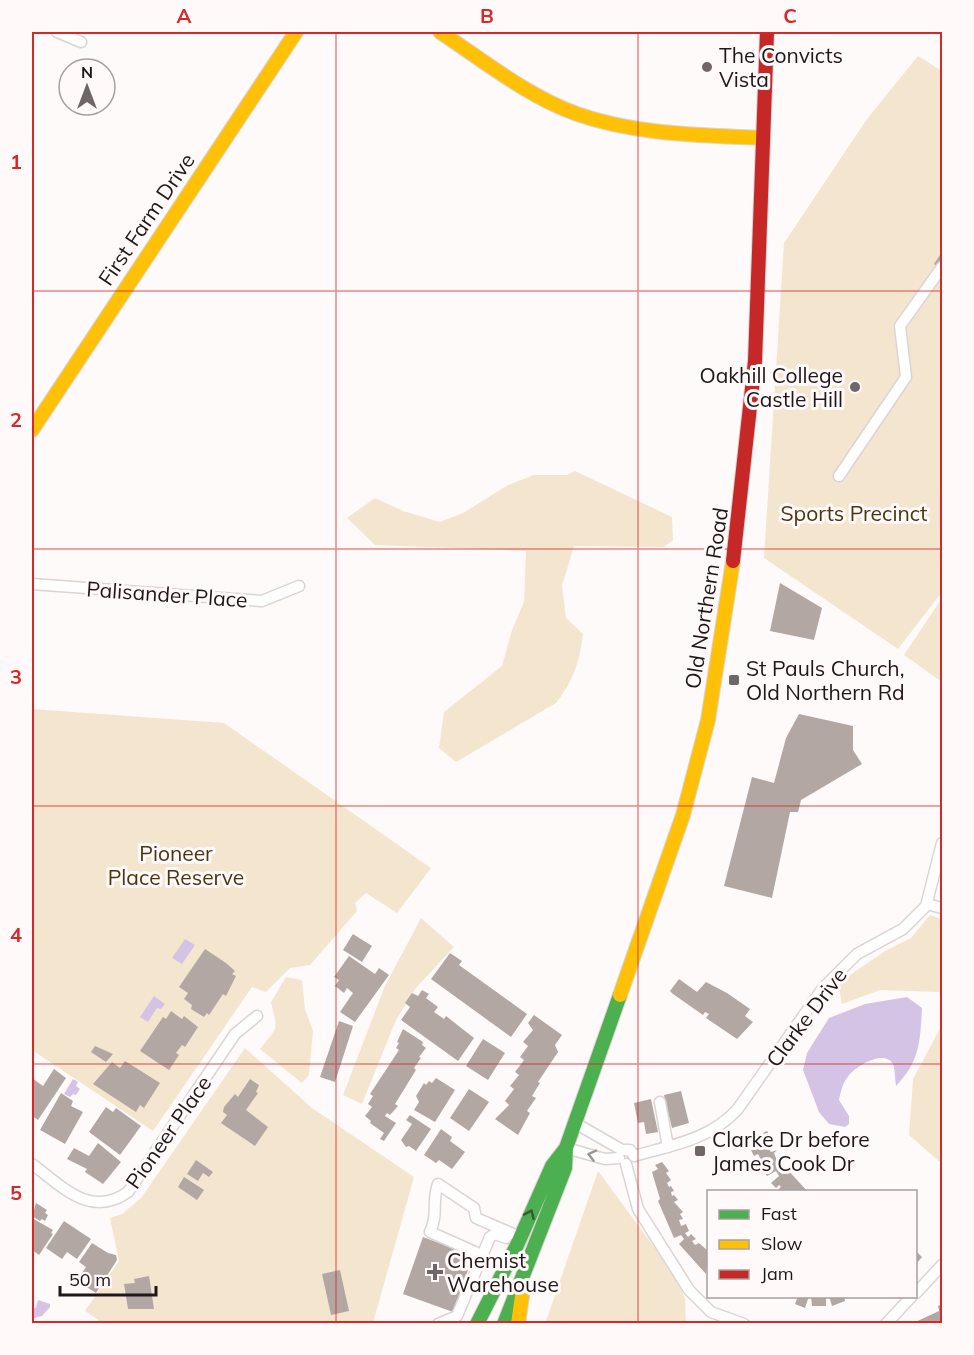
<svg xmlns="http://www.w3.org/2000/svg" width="974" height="1355" viewBox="0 0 974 1355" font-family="Mulish,sans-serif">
	<rect width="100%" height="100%" fill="#fefafa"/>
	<!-- green -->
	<path fill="#f4e5cf" d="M918,56L942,71V592L898,649L764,558L784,243L867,119Z
		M575,471L672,517L673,540L664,547L574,546L562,586L566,618L583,634C580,660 573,682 556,703L456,762L439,748L444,712L502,666L512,630L524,602L526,551L375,545L347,518L375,498L403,511L440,522L463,513L508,485L534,475H567Z
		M942,598V682L904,655Z
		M32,709L224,723L431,868L397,913L366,893L355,903L357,911L310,965L290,968L266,992L252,987L153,1131L32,1050Z
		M930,915L942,919V1010L939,992L880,990L842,1004L838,983L885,951L911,938Z
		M421,918L454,947L415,989L396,1020L362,1104L343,1095L385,986Z
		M286,977L302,980L305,1009L313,1031L309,1075L302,1083L260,1049C280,1025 277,1030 271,1002Z
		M942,1025V1164L909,1135L913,1079Z
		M245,1048L312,1108L414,1177L373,1323L104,1324L85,1311L119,1261L110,1218L122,1214L141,1198Z
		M598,1171L671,1270L685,1298L686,1323L545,1324Z"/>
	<!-- water -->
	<path fill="#d5c3e6" d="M185,939L195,945L182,964L172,958Z
		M154,996L165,1004L161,1009L157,1008L148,1022L140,1017Z
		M907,997L922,1008C920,1042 920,1061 896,1086C895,1080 895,1073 894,1067C888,1047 858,1065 850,1074C843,1082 841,1090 839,1100L849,1116V1124L845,1127L829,1124L819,1112L803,1070L807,1053L829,1018L865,1004Z
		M73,1079L78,1082L76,1086L80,1089L76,1095L73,1094L70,1097L64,1094Z
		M38,1300L50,1304V1307L42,1316L34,1318L32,1310L36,1307Z"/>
	<!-- building -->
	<path fill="#b2a7a3" d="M942,252V270L934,264Z
		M780,583L822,608L814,640L770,631Z
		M799,714L853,726V750L862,764L801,800L798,812H790L772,898L724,886L752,777L774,783L786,738Z
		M353,934L372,946L362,962L343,950Z
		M205,949L226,963L235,971L232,974L236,976L226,996L223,994L209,1015L207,1013L204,1017L191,1009L192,1005L184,999L188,993L179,987Z
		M450,953L462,961L459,965L527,1014L511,1037L431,979Z
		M349,956L375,974L379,968L389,975L355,1022L340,1012L353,993L347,988L344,993L335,986L339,980L334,977Z
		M679,979L697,992L706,982L727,993L750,1009L745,1016L753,1022L737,1039L706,1018L709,1014L705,1012L703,1015L673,994L670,991Z
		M422,990L429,994L426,998L438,1007L434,1012L444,1019L446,1016L474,1038L458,1061L401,1020L410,1007L405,1003L412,993L418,996Z
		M171,1011L182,1019L184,1016L198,1027L185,1047L182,1045L176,1053L179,1055L169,1070L140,1051L163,1017L166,1019Z
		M534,1015L562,1035L555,1045L558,1052L538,1082L540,1083L532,1096L536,1098L527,1111L530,1113L518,1135L495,1119L509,1105L505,1101L514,1089L510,1086L519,1075L515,1072L524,1060L520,1057L528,1046L523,1042L533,1030L528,1023Z
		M339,1021L353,1026L335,1082L320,1077Z
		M403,1029L423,1042L422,1045L426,1048L419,1057L421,1058L414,1068L416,1070L395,1104L398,1106L390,1115L387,1113L385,1116L396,1123L384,1141L380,1139L384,1133L370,1123L371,1121L365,1116L372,1107L368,1104L373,1096L370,1094L399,1050L396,1048L399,1043L397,1042Z
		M483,1039L505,1053L488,1080L466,1066Z
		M95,1046L113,1054L106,1062L91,1052Z
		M125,1061L160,1083L144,1108L140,1105L136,1112L93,1084L112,1062L120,1068Z
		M54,1069L66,1078L38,1120L32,1116V1078L43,1086Z
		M436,1078L455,1090L435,1122L414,1110L419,1102L416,1096L424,1083L426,1085L429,1081L432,1083Z
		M250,1079L259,1085L256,1092L258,1093L246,1110L268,1127L255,1146L221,1123L227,1115L223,1112L224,1107L235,1094L238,1097Z
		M469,1089L489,1102L469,1131L450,1118Z
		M681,1091L689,1123L672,1128L664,1095Z
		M61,1093L73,1101L71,1106L83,1112L65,1144L40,1130Z
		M651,1099L658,1132L646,1134L644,1122L638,1123L634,1103Z
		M106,1107L113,1112L116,1108L141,1126L120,1155L89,1132Z
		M410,1115L431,1129L416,1151L409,1146L406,1147L401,1140L412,1124L406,1120Z
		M441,1129L452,1137L450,1141L465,1152L452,1169L439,1160L436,1163L424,1155Z
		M767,1131L771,1138L767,1139L769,1149L771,1152L777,1150L774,1153L782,1174L787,1169L808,1192H776L781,1187L779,1185L776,1188L771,1183L779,1176L776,1171L767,1176L763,1170L768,1168L766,1165L760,1168L757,1162L761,1160L758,1154L754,1156L751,1150L757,1147L752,1146L749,1140Z
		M98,1143L121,1162L103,1184L85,1172L87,1169L67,1159L74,1148L89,1156Z
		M196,1160L213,1172L209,1177L203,1173L198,1181L187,1174Z
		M662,1162L669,1171L666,1173L671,1180L667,1183L669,1187L671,1186L674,1191L671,1192L672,1196L674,1195L678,1200L674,1202L683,1212L680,1214L683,1219L679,1220L681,1226L686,1224L689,1231L685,1233L688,1237L691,1234L696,1239L692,1241L695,1245L699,1243L708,1251L706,1274L679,1244L684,1239L681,1235L674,1238L658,1201L660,1199L652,1172L658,1169L655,1165Z
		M184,1177L204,1190L197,1200L178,1187Z
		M36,1203L47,1210L45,1213L48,1215L45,1221L42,1219L40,1221L32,1216Z
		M32,1218L53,1230L51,1233L53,1234L39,1255L32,1250Z
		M64,1221L91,1239L77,1259L67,1252L62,1259L46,1248Z
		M423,1237L479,1258L475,1269L469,1267L453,1312L403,1294Z
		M92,1243L108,1253L116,1255L117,1260L96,1293L85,1286L90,1278L82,1273L86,1267L79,1262Z
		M916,1251L922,1257L916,1264Z
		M340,1270L349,1311L331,1315L322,1274Z
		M149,1276L154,1309H128L124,1284L135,1283L134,1279Z
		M798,1296H809L805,1308L795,1304Z
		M811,1296H826V1306H812Z
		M829,1296H844L845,1301L832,1306Z
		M942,1304V1324H911L939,1311L938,1306Z"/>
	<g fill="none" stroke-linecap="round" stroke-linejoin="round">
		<!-- street casing -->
		<g stroke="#dbd4d4" stroke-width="13">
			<path id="street" d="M57,32L81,42
				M839,476L906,377L900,326L942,267
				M32,584L262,601L299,586
				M927,904L942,908
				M660,1102L668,1147
				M575,1123L622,1150H630L634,1156
				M566,1148L605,1159L619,1158
				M634,1156C672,1145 709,1140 737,1110L823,988L857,954L903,929L926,906L942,843
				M32,1164C62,1186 90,1219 128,1192L235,1034L257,1016
				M626,1164L638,1209L689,1290L711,1312L744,1324
				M484,1256L430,1232C439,1212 431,1203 438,1184L474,1208L476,1218L520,1237
				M916,1293L942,1265
				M438,1324L457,1316L490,1237L495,1234L506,1238
				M886,1324L912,1296"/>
		</g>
		<!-- fast casing -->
		<g stroke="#dbd4d4" stroke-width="16">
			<path id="fast" d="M477,1324L518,1243L552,1166L566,1148L620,995
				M504,1324L565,1168L566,1148"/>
		</g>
		<!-- slow casing -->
		<g stroke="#dbd4d4" stroke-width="16">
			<path id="slow" d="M440,32C484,61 527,96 577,114C637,135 701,135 763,138
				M32,430L296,32
				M620,995L683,815L708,720L733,561
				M518,1324L522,1296"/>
		</g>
		<!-- jam casing -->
		<g stroke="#dbd4d4" stroke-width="16">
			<path id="jam" d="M733,561L755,361L767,32"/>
		</g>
		<!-- street -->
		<use href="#street" stroke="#fffefe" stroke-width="10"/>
		<!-- fast -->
		<use href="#fast" stroke="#4caf50" stroke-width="14"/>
		<!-- slow -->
		<use href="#slow" stroke="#ffc107" stroke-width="14"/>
		<!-- jam -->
		<use href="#jam" stroke="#c62828" stroke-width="14"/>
	</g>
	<!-- one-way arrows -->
	<defs><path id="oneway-chevron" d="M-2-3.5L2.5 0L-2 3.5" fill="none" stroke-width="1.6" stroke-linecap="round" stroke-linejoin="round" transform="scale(1.5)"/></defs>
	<use stroke="#9b9696" href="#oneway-chevron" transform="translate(592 1155) rotate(-166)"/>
	<use stroke="#345b31" href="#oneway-chevron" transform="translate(530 1214) rotate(-66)"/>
	<!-- grid -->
	<path fill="none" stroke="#d62828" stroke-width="1.5" stroke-opacity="0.55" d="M336,32V1324M638,32V1324M32,291H942M32,549H942M32,806H942M32,1064H942"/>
	<!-- markers -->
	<g fill="#6e6667" stroke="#fff9f9" stroke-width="2">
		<circle cx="707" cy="67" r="6"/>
		<circle cx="855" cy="387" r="6"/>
		<rect x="728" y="674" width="12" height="12" rx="3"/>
		<rect x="694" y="1145" width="12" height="12" rx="3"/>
		<path d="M432 1263h6v6h6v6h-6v6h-6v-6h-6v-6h6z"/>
	</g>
	<g text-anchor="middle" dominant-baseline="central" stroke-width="6" stroke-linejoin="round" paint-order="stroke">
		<!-- poi labels -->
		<g font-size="21" fill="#201718" stroke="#fff9f9" text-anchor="start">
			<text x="719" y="55">The Convicts<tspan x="719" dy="24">Vista</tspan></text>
			<text x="843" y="375" text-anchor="end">Oakhill College<tspan x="843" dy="24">Castle Hill</tspan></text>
			<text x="746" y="668">St Pauls Church,<tspan x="746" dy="24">Old Northern Rd</tspan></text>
			<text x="712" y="1139">Clarke Dr before<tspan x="712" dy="24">James Cook Dr</tspan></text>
			<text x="447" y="1260">Chemist<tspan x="447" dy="24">Warehouse</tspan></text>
		</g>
		<!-- street labels -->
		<g font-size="21" fill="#201718" stroke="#fff9f9">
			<text transform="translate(146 219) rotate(-56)">First Farm Drive</text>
			<text transform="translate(167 594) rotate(4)">Palisander Place</text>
			<text transform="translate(706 598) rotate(-81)">Old Northern Road</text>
			<text transform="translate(806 1017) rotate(-53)">Clarke Drive</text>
			<text transform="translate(168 1132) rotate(-55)">Pioneer Place</text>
		</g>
		<!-- park labels -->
		<g font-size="21" fill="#4a350e" stroke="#fff9f9">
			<text x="854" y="513">Sports Precinct</text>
			<text x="176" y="853">Pioneer<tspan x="176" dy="24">Place Reserve</tspan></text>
		</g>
	</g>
	<!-- border -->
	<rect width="974" height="1355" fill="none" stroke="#fff9f9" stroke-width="66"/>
	<!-- legend -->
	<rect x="707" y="1190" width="210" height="108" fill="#fff9f9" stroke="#a69f9f" stroke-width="1.5"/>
	<rect x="719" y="1210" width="30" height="9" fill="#4caf50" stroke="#a69f9f" stroke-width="1.5"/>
	<text x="761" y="1220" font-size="18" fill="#201718">Fast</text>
	<rect x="719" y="1240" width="30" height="9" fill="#ffc107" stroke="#a69f9f" stroke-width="1.5"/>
	<text x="761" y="1250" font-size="18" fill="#201718">Slow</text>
	<rect x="719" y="1270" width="30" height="9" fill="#c62828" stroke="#a69f9f" stroke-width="1.5"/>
	<text x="761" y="1280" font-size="18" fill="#201718">Jam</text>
	<!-- north arrow -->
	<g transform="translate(87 87)"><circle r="28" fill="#fff9f9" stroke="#a69f9f" stroke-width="1.5"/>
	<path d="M0-4.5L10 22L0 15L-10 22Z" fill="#6e6667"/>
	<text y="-9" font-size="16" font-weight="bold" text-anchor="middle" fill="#201718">N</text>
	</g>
	<!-- scale -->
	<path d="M60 1286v9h96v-9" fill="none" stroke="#201718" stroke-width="3"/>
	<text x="69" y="1286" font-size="18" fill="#201718" stroke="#fff9f9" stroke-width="4.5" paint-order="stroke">50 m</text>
	<rect x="33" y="33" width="908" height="1289" fill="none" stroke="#d62828" stroke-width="2"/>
	<g font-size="20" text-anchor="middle" font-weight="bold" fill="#d62828">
		<text x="184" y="23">A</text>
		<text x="487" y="23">B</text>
		<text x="790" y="23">C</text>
		<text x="16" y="169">1</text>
		<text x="16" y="427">2</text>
		<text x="16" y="684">3</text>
		<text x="16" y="942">4</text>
		<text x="16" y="1200">5</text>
	</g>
</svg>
